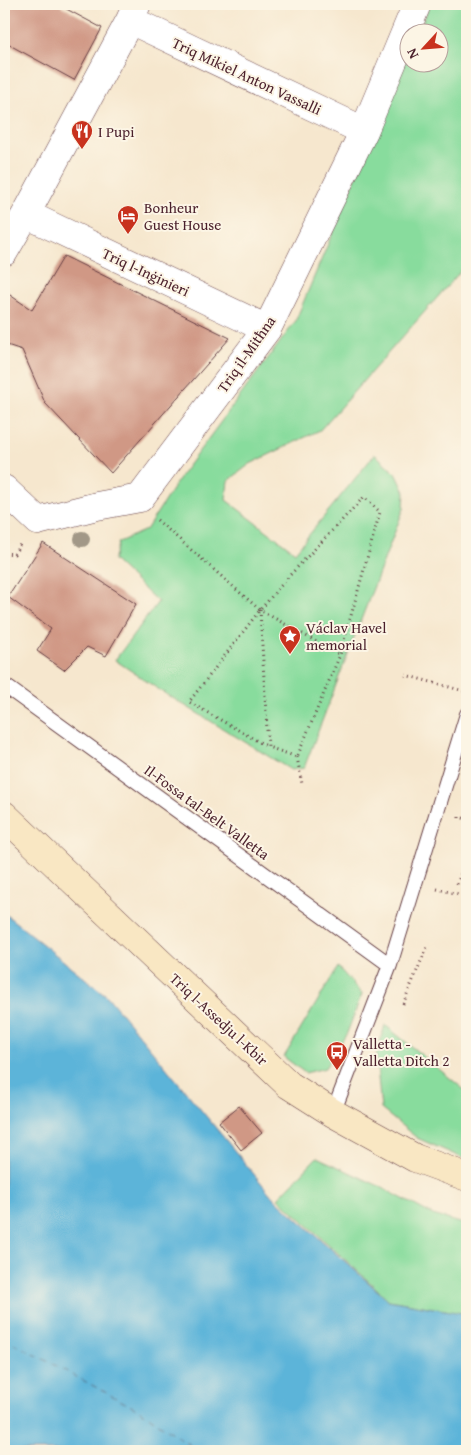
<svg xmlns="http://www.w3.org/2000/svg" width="471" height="1455" viewBox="0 0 471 1455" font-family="'Gentium Book Plus',serif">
	<rect width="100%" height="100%" fill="#fcf5e5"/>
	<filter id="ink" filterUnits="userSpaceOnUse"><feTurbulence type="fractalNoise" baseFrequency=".02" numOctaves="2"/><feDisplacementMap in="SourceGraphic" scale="10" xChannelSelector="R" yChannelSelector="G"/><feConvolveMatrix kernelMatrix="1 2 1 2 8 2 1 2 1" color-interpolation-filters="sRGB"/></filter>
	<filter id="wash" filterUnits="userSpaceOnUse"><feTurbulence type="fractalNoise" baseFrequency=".0096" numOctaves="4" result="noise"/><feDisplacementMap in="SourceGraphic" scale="20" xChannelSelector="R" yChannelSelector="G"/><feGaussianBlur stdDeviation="1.12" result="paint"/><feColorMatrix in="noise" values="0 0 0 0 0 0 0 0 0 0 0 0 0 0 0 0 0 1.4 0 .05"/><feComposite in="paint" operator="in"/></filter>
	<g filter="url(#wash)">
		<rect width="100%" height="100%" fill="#f6e7ce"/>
		<!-- green -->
		<path fill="#88dc9d" stroke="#697e64" d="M430,4H467V264L320,430L250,464L228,481L226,500L295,552L375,454L397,475L405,492L404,508L304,768L291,770L161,691L115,660L158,602L113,560L119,542L146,530L182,474L295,322L408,54V62H438V32H418Z
			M338,967L362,994L347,1033L325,1068L305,1073L284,1057Z
			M385,1025L467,1092V1160L417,1138L381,1109L376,1056Z
			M317,1157L379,1186L433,1215L467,1225V1314L389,1300L278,1198Z"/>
		<!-- water -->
		<path fill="#5cb4d9" stroke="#536a82" d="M4,913L107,996L272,1196L388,1300L467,1314V1451H4Z"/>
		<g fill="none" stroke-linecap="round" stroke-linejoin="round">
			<!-- ferry -->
			<path stroke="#505368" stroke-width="1" stroke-dasharray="6 5" stroke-linecap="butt" d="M4,1338L144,1413L199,1451"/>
		</g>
		<g id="blocks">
			<!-- building -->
			<path fill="#d09885" d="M4,4H57L102,28L74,80L4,42Z
				M64,256L230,338L111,473L45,403L22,350L4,344V291L32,310Z
				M43,543L136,604L106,656L87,647L64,670L37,651L51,629L8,597Z
				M239,1106L262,1133L241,1150L219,1122Z"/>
		</g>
	</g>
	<g filter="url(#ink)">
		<use href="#blocks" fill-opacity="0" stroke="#643d43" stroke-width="1"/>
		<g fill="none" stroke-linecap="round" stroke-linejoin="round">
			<!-- lane casing -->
			<g stroke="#643d43" stroke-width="16">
				<path id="lane" d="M4,685L390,965
					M333,1113L390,965L467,714"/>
			</g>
			<!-- street casing -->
			<g stroke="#643d43" stroke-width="29">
				<path id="street" d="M130,20L364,131
					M26,214L267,329
					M4,252L26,214L130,20L137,4
					M4,489L38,521L97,506L140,498L267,329L364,131L417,4"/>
			</g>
			<!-- secondary casing -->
			<g stroke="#643d43" stroke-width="29">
				<path id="secondary" d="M4,815L289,1085L333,1113L415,1158L467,1177"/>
			</g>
			<!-- path -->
			<path stroke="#643d43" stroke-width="3" stroke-dasharray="1 4" stroke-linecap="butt" d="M96,4L105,8
				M157,520L260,610L340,655
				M4,553L14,554L21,543
				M260,610L268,747L297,757L340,655L380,512L364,497L290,575L260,610L189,702L268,747
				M405,675L464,691
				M297,757L302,784
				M459,818V817L467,819
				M457,884L467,858
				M437,889L467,896
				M403,1004L427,947"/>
			<!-- lane -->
			<use href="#lane" stroke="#fff" stroke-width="14"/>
			<!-- street -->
			<use href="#street" stroke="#fff" stroke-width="28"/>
			<!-- secondary -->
			<use href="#secondary" stroke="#f9e7c3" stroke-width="28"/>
		</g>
		<!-- trees -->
		<circle fill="#a29887" cx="82" cy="539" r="8"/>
	</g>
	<!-- icons -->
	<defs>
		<g id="restaurant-pin" transform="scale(1.125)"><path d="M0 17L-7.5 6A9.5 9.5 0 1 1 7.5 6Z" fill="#c8321e" stroke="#fcf5e5"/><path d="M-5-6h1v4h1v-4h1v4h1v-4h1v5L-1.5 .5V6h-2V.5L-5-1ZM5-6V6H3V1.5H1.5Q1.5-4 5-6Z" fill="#fff"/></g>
		<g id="hotel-pin" transform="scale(1.125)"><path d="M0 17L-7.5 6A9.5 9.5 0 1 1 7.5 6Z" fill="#c8321e" stroke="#fcf5e5"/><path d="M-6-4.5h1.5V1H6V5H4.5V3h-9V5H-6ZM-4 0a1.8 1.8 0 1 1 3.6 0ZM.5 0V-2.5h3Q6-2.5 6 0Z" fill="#fff"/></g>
		<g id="sight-pin" transform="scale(1.125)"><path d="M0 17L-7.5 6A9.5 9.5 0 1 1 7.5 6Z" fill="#c8321e" stroke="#fcf5e5"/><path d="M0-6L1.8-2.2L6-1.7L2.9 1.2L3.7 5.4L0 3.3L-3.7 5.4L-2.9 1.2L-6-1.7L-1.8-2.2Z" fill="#fff"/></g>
		<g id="bus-pin" transform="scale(1.125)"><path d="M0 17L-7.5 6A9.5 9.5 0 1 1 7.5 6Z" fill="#c8321e" stroke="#fcf5e5"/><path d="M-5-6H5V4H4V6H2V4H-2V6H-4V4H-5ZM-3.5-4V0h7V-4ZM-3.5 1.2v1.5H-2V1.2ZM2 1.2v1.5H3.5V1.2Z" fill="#fff"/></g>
	</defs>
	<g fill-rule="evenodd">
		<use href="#restaurant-pin" x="82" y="131"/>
		<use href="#hotel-pin" x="128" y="216"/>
		<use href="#sight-pin" x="290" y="636"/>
		<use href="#bus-pin" x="337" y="1052"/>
	</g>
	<g text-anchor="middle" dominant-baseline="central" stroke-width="4" stroke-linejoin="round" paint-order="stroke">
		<!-- street labels -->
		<g font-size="15" fill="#4a1f2b" stroke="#fcf5e5">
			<text transform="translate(247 76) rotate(25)">Triq Mikiel Anton Vassalli</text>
			<text transform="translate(146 272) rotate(25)">Triq l-Inġinieri</text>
			<text transform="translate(246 354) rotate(-55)">Triq il-Mitħna</text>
			<text transform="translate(207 812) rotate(36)">Il-Fossa tal-Belt Valletta</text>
			<text transform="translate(219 1019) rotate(43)">Triq l-Assedju l-Kbir</text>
		</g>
		<!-- poi labels -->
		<g font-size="15" fill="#4a1f2b" stroke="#fcf5e5" text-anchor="start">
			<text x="98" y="131">I Pupi</text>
			<text x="144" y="207">Bonheur<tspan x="144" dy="17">Guest House</tspan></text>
			<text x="306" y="627">Václav Havel<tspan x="306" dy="17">memorial</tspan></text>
			<text x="353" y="1043">Valletta -<tspan x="353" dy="17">Valletta Ditch 2</tspan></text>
		</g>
	</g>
	<!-- margin -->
	<rect width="471" height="1455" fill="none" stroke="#fcf5e5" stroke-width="20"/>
	<!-- north arrow -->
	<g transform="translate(424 48) rotate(244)"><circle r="24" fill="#fcf5e5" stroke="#b59f9b"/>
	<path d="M0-4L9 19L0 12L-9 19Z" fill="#c8321e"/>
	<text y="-8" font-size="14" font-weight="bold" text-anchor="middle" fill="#4a1f2b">N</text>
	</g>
</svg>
